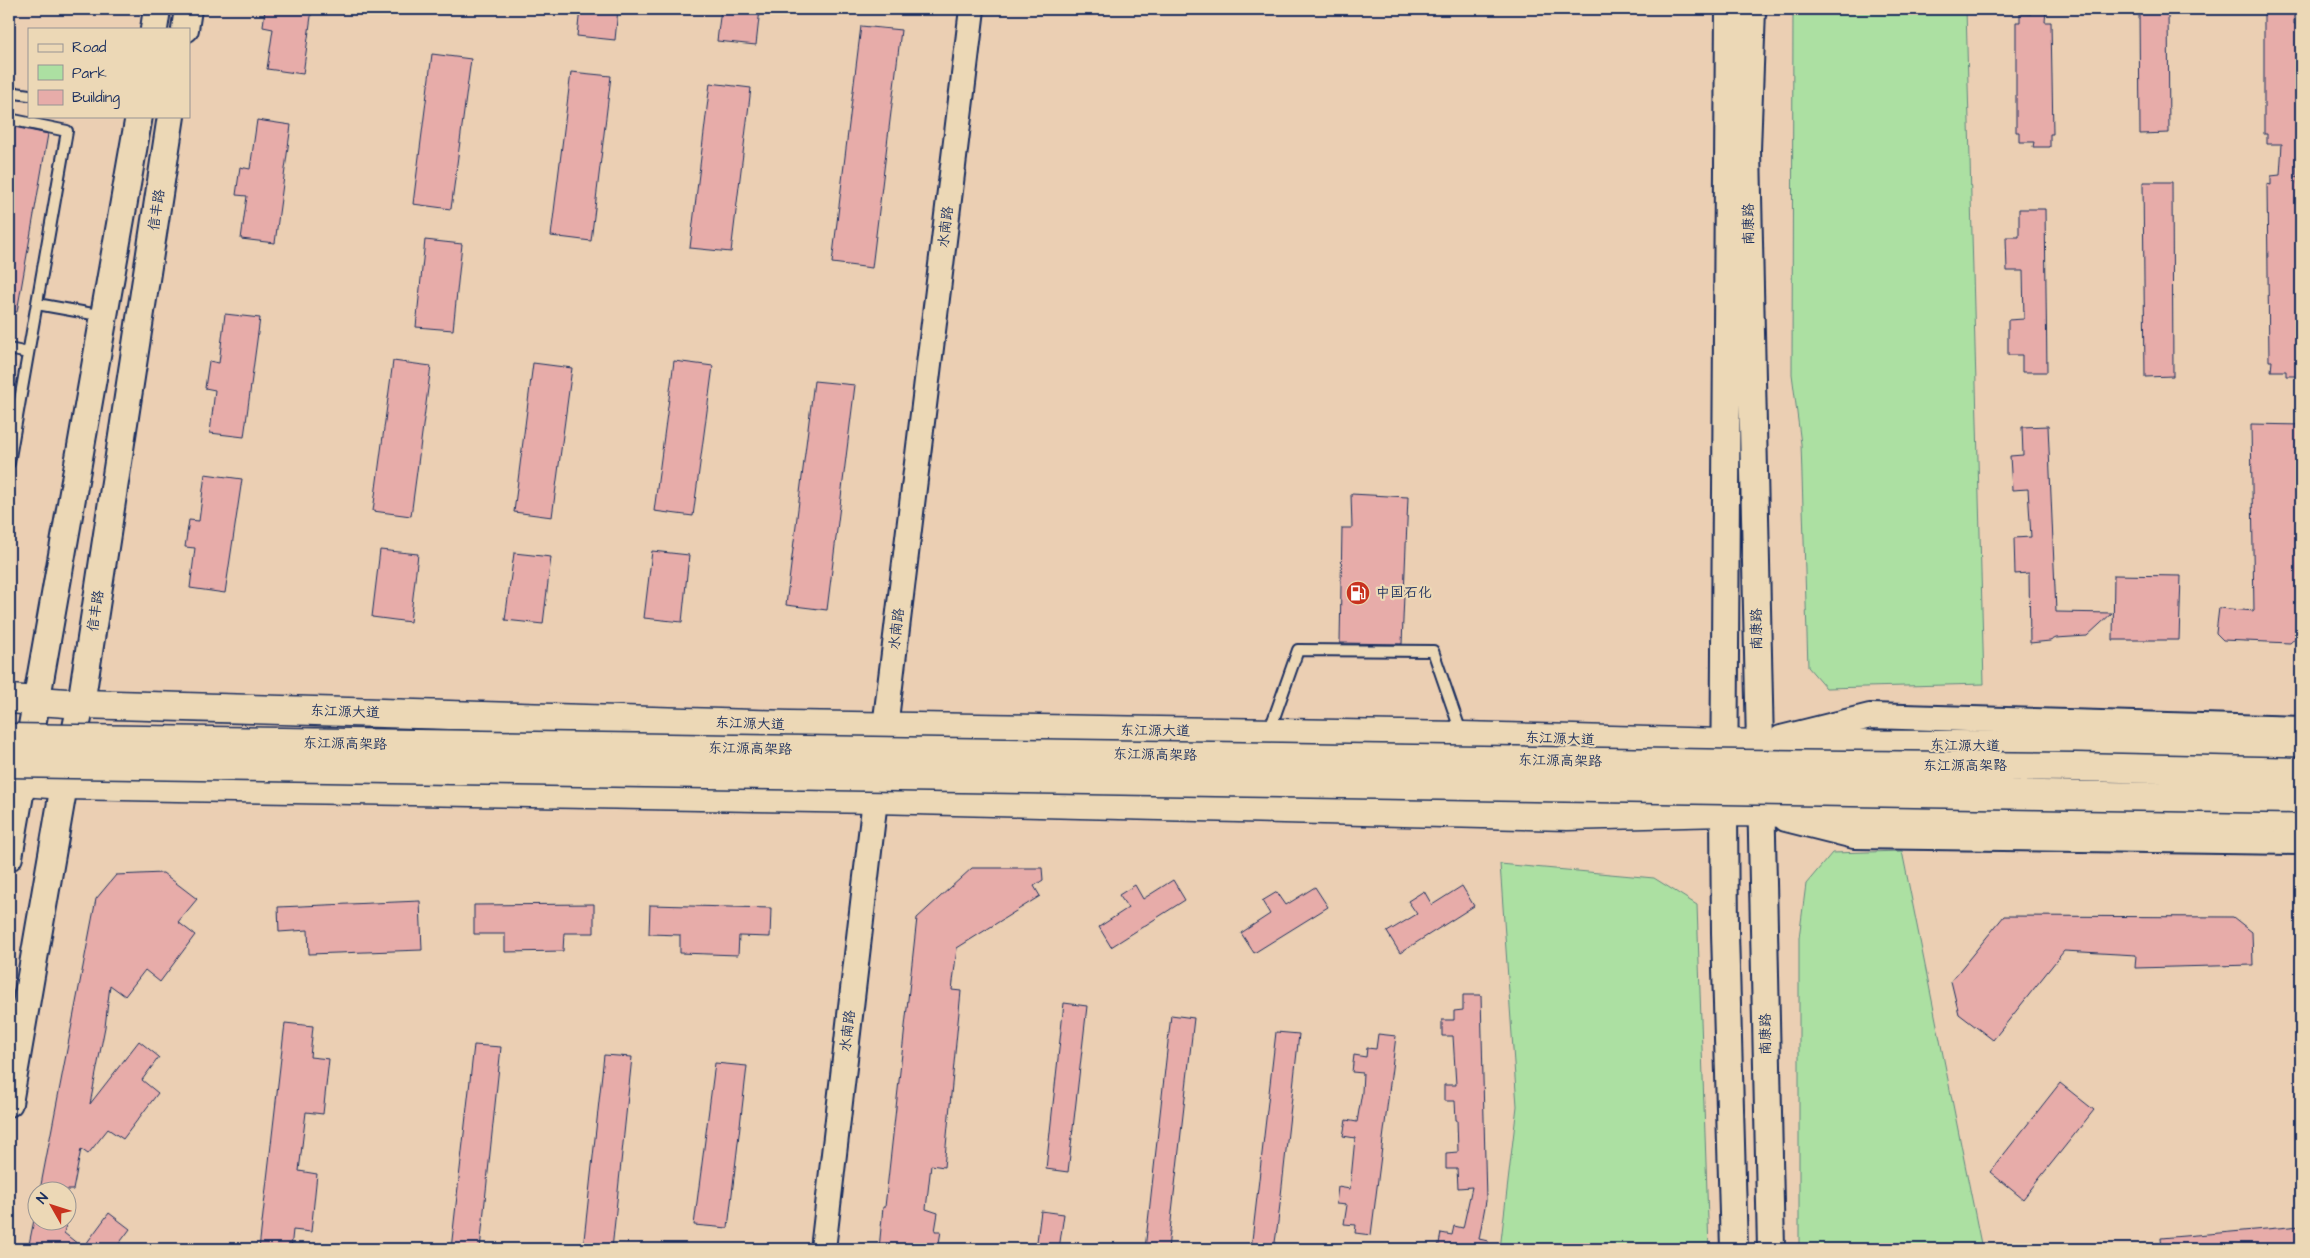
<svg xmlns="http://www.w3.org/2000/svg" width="2310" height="1258" viewBox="0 0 2310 1258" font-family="'Architects Daughter','LXGW WenKai TC',sans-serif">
	<rect width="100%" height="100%" fill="#ebcfb3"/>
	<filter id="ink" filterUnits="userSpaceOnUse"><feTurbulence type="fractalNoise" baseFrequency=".02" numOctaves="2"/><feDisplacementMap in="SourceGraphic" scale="10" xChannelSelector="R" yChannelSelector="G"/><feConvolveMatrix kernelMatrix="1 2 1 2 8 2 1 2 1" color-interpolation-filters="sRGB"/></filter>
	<g filter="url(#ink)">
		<!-- green -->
		<path fill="#ace0a2" stroke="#648880" d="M1793,9H1966L1984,684L1826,688L1808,667L1801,444L1792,374Z
			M1902,851L1982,1249H1799V938L1806,884L1832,853Z
			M1500,864L1654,878L1697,905L1709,1249H1500L1517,1106Z"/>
		<!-- building -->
		<path fill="#e7aca9" stroke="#1b2f5e" d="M265,9H312L303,74L267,69L273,29L263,27Z
			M580,9H618L615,40L577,36Z
			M721,9H760L756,45L717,41Z
			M2031,9H2046L2045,22H2051L2053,134H2050V147H2033L2034,142H2019V132H2016V22H2020V13L2031,14Z
			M2139,9H2168L2169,133L2140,134Z
			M2264,9H2294V24H2299L2301,92L2297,170L2298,184H2301V376H2286V371H2271L2272,361H2269L2267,184L2271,185V176L2280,175L2282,144H2267V134H2264Z
			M861,26L901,30L872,268L832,263Z
			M432,54L471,59L451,209L413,204Z
			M571,72L611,76L591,241L551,236Z
			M710,83L751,88L731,252L690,248Z
			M257,120L291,125L275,243L241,239L247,196L236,195L240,167L250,169Z
			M9,126L48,134L17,312L9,311Z
			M2143,182H2172L2173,376L2145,377Z
			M2019,209H2045L2047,372H2022V355H2008V320L2024,319L2023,271H2007L2006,237H2019Z
			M425,240L462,244L453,330L416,327Z
			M225,314L260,318L244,437L210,433L215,390L205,388L209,361L219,363Z
			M393,361L431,366L411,516L373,511Z
			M674,361L713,366L693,516L654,511Z
			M533,363L572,368L552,517L514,512Z
			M814,381L855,385L827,610L786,605Z
			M2251,424L2301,425V468L2299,470L2301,633L2290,643L2223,640L2216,633L2219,608L2254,611Z
			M2048,426L2056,612L2112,613L2087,636L2056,638L2050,641L2030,643L2029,573L2015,574L2014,538L2031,537L2028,489L2012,490L2010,456L2023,455L2022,427Z
			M205,474L242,479L225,593L190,588L195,548L185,547L189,520L199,521Z
			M1351,494L1408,497L1402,644L1340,643L1342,528H1352Z
			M380,550L418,554L410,622L372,617Z
			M652,551L689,555L682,622L644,618Z
			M514,553L551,557L543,624L505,620Z
			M2114,575L2181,576L2179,640H2113Z
			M972,868H1042L1043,880L1034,886L1040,896L957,948L952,990L961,991L944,1167L931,1165L926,1209L938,1213L935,1231H941L938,1249H879L883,1207H885L917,918Z
			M163,873L197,899L178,922L195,935L160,982L145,970L125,996L110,985L105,1027L90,1104L139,1041L159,1057L142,1080L158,1093L123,1139L108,1129L88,1154L81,1149L73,1190H40L96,899L116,875Z
			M1173,880L1185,900L1111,947L1099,927L1128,908L1119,895L1135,885L1143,899Z
			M1462,886L1474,906L1400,953L1387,932L1417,914L1408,901L1424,891L1432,905Z
			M1315,887L1328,907L1254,953L1241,933L1270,914L1262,901L1277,892L1286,905Z
			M420,901L422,950L309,954L308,930L279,932L278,907Z
			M594,904V933H564L563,951L505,952V934H474V905Z
			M650,905L771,908L770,937L739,936L738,955L680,953V935L649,934Z
			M2004,916L2233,917L2252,932L2253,965L2135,968L2136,955L2064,951L1993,1040L1959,1014L1951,981Z
			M1463,995H1481L1486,1201L1479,1239L1488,1241L1487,1249H1438L1441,1233L1452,1235L1454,1226L1463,1228L1472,1187L1458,1188L1457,1169H1446V1153L1458,1152L1457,1120H1456L1455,1101H1444V1085H1456L1453,1036H1442V1020H1454V1011L1463,1010Z
			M1064,1003L1087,1006L1068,1172L1046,1169Z
			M1171,1015L1194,1018L1173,1203L1168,1249H1145Z
			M285,1023L313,1026L310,1057L329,1059L323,1114L306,1112L299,1171L317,1174L311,1232L293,1230L291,1249H259Z
			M1276,1032L1299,1034L1278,1222L1274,1249H1251Z
			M1378,1034L1396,1036L1371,1235L1355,1233L1356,1225L1344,1224L1347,1205L1336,1204L1338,1187L1350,1189L1355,1138L1343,1136L1346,1120L1357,1122L1362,1092L1363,1073L1352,1072L1354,1055L1366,1057L1367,1048L1376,1049Z
			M474,1045L501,1047L480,1249H451Z
			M604,1055L632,1057L612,1249H583Z
			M715,1063L747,1066L728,1228L694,1225Z
			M2060,1083L2094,1110L2023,1199L1990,1172Z
			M1041,1211L1064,1214L1059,1249H1036Z
			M109,1213L130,1229L115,1249H28L34,1220H67L64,1233L83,1248Z
			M2301,1226V1249H2162L2161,1238Z"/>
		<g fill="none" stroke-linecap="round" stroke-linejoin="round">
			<!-- service casing -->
			<g stroke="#1b2f5e" stroke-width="14">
				<path id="service" d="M9,92L29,95
					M9,119L67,131L9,463
					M37,304L104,316
					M9,349L28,353
					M1269,732L1298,650L1433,651L1462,735"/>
			</g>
			<!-- tertiary casing -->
			<g stroke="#1b2f5e" stroke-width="28">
				<path id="tertiary" d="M1781,738L1870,716L2301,729
					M883,744L972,9
					M1786,819L1854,836L2301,842
					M823,1249L877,782"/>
			</g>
			<!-- secondary casing -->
			<g stroke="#1b2f5e" stroke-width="30">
				<path id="secondary" d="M1729,9L1724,812L1725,933L1734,1249
					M1752,9L1747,150L1771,1249
					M154,29L157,9
					M185,29L188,9
					M9,857L139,116
					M9,1103L64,785L81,704L171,116"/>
			</g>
			<!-- primary casing -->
			<g stroke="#1b2f5e" stroke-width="31">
				<path id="primary" d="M9,699L81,704L789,725L1462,736L1760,744L2301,747
					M9,781L64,785L875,799L1567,816L1724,812L2301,818"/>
			</g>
			<!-- service -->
			<use href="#service" stroke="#ecd8b6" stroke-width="10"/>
			<!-- tertiary -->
			<use href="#tertiary" stroke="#ecd8b6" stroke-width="24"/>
			<!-- secondary -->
			<use href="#secondary" stroke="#ecd8b6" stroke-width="26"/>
			<!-- primary -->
			<use href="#primary" stroke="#ecd8b6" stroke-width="28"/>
			<!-- trunk-bridge casing -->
			<g stroke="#1b2f5e" stroke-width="31" stroke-linecap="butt">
				<path id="trunk-bridge" d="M9,738L1741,764L2076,767L2301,772
					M9,763L2301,799"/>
			</g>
			<!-- trunk-bridge -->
			<use href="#trunk-bridge" stroke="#ecd8b6" stroke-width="28"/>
		</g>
	</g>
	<!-- icons -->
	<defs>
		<g id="fuel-disc" transform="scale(1.25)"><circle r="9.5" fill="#c8321e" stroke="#ecd8b6"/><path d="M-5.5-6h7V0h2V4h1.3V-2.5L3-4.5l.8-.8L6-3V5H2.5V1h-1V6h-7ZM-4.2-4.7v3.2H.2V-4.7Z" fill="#fff"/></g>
	</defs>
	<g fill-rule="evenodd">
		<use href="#fuel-disc" x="1358" y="593"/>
	</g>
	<g text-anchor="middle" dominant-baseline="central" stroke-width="4.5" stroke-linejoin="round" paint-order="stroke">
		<!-- street labels -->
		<g font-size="14" fill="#1b2f5e" stroke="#ecd8b6">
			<text transform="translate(157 210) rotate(-81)">信丰路</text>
			<text transform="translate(1749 224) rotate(-91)">南康路</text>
			<text transform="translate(946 227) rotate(-83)">水南路</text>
			<text transform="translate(96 611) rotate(-81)">信丰路</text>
			<text transform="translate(897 629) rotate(-83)">水南路</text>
			<text transform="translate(1757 629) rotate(-91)">南康路</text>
			<text transform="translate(345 712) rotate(2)">东江源大道</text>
			<text transform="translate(750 724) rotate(2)">东江源大道</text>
			<text transform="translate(1155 731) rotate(1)">东江源大道</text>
			<text transform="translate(1560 739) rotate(2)">东江源大道</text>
			<text transform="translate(345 744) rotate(1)">东江源高架路</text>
			<text transform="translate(1965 746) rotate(1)">东江源大道</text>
			<text transform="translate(750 749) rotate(1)">东江源高架路</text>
			<text transform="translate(1155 755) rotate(1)">东江源高架路</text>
			<text transform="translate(1560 761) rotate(1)">东江源高架路</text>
			<text x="1965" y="766">东江源高架路</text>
			<text transform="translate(848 1031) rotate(-83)">水南路</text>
			<text transform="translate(1766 1034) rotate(-91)">南康路</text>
		</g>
		<!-- poi labels -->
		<g font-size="14" fill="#1b2f5e" stroke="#ecd8b6" text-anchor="start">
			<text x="1376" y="593">中国石化</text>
		</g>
	</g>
	<!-- margin -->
	<rect width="2310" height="1258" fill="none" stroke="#ecd8b6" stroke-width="30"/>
	<rect x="15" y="15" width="2280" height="1228" fill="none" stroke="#1b2f5e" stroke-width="2" filter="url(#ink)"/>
	<!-- legend -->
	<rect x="28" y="28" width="162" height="90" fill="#ecd8b6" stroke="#989493"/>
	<rect x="38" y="44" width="25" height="8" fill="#ecd8b6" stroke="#989493"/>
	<text x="72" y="52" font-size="15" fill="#1b2f5e">Road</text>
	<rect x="38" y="65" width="25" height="15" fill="#ace0a2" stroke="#989493"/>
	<text x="72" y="78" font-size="15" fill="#1b2f5e">Park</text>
	<rect x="38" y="90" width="25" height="15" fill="#e7aca9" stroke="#989493"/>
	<text x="72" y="102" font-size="15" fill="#1b2f5e">Building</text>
	<!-- north arrow -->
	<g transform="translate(52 1206) rotate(309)"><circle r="24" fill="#ecd8b6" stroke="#989493"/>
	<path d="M0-4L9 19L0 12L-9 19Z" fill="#c8321e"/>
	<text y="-8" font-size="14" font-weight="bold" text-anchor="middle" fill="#1b2f5e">N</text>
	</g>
</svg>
